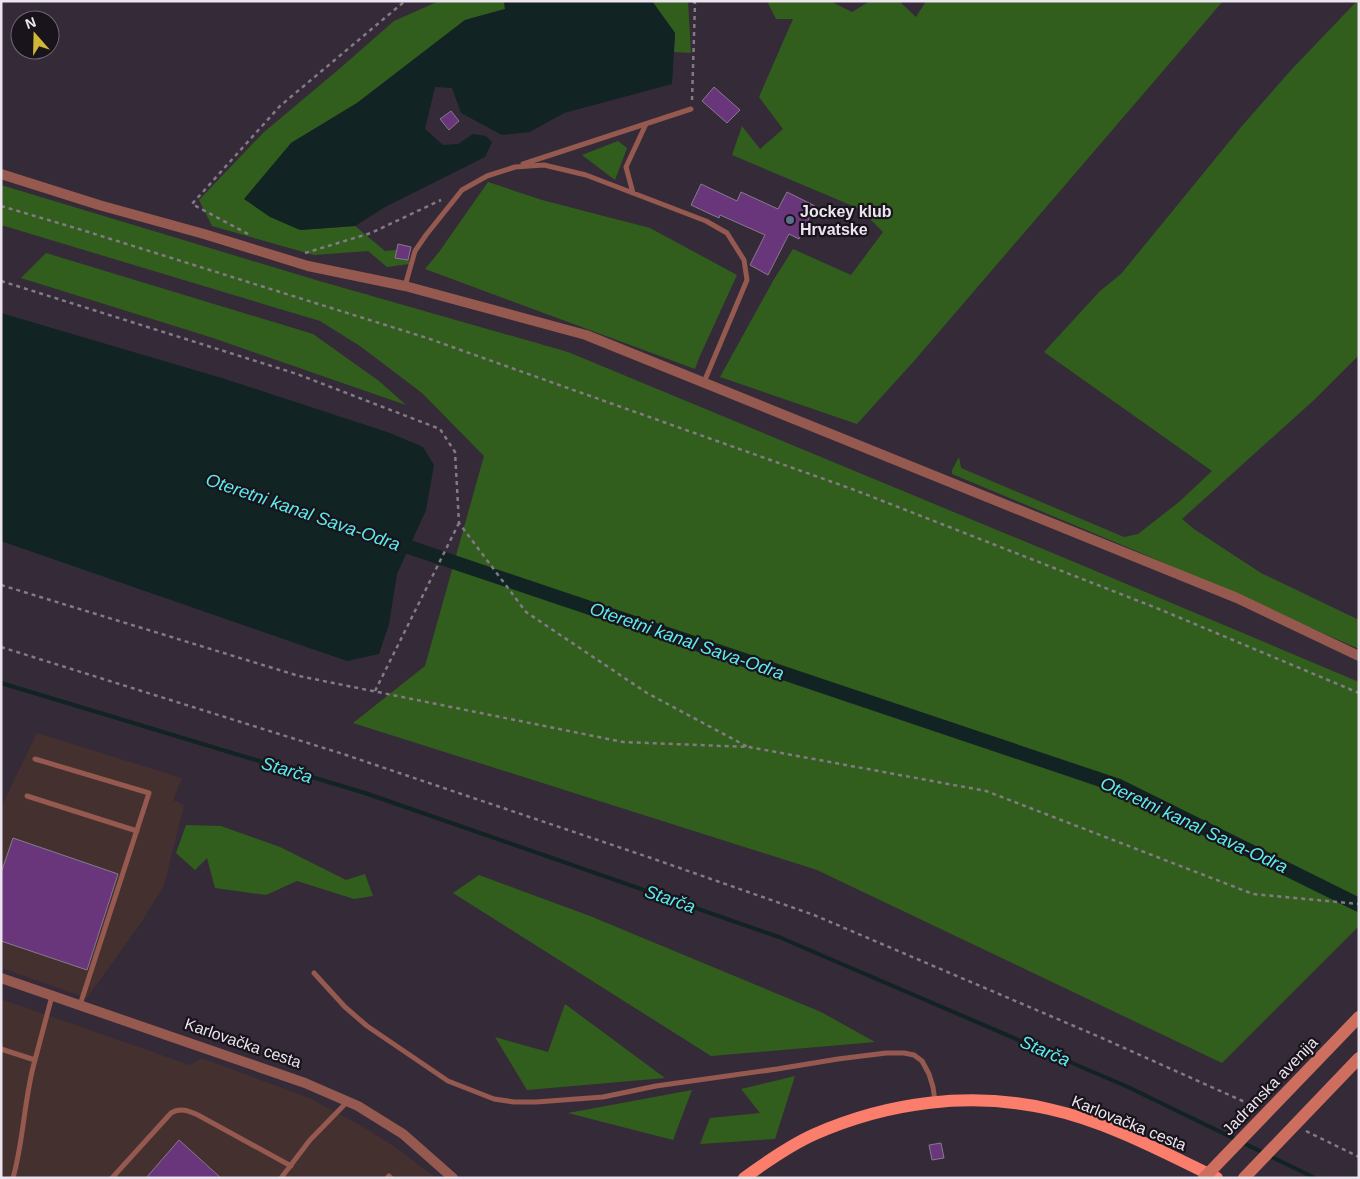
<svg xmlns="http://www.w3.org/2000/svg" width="1360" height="1179" viewBox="0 0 1360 1179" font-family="Arial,sans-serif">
	<rect width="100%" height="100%" fill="#352a38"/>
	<!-- commercial -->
	<path fill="#44302e" d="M37,733L182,778L173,800L184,805L164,885L143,920L87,998L1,968V807Z
		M1,999L190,1065L202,1058L309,1098L362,1126L395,1147L436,1178H1Z"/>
	<!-- green -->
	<path fill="#325e1d" d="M439,1H504L505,9L465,20L357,103L291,143L300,230L355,226L385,251L408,249L409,264L387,267L368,251L314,255L212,226L199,200L263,133L338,70L394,21Z
		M652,1H688L691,53L674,52L675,33Z
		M767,1H830L852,12L870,1H899L916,17L926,1H1223L914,361L857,424L720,377L773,281L793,249L851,275L883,232L860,209L732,155L742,126L760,149L783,129L759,97L793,19H776Z
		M1357,1H1359V355L1314,400L1182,519L1194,529L1261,573L1359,620V649L1141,553L952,474V470L959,457L961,468L1124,537L1138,534L1179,502L1212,471L1044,352L1100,291L1121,274L1242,126L1292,69Z
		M618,141L627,148L615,180L582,155Z
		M488,182L542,200L650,228L737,275L699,358L695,369L425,269L439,252Z
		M1,185L316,280L568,352L1079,564L1359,682V926L1222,1063L817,870L353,723L425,666L484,456L422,393L360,346L320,321L1,225Z
		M46,253L313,334L379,381L406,405L213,338L21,278Z
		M186,825L221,826L280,847L346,880L365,874L373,896L354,899L297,881L266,895L215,888L207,858L195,870L176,853Z
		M479,875L590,916L821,1012L875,1042L711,1056L453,893Z
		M565,1004L665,1078L527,1090L495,1037L548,1052Z
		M795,1076L775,1139L700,1144L710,1118L760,1113L741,1089Z
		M692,1090L673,1140L568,1113Z"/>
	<!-- water -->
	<path fill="#112323" d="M504,1H652L675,33L672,84L564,113L530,132L502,135L461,113L452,88L435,87L425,129L443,145L458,144L473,134L486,136L492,142L485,157L385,207L355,226L300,230L270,217L244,199L291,143L357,103L465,20L505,9Z
		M1,313L225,379L390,433L423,447L434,465L426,510L397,574L389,624L379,654L347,661L1,541Z"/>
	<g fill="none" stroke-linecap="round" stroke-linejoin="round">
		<!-- stream -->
		<path stroke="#112323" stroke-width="4" d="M1,683L365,793L779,937L1128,1087L1315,1178"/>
		<!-- canal -->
		<path stroke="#112323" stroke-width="14" d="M391,541L1119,786L1359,905"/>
	</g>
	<!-- building -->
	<path fill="#6a367b" stroke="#877a8c" d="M714,87L740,110L727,123L702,101Z
		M451,111L459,121L449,130L440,119Z
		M701,184L737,201L741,192L778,209L787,192L815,206L799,239L789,234L768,275L750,265L765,235L720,215L719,218L691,205Z
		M398,244L411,247L408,260L395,258Z
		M13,838L118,874L87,970L1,941V873Z
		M179,1140L221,1178H146Z
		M941,1143L944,1158L932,1160L929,1145Z"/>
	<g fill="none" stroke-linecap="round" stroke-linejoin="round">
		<!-- path -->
		<path stroke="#837a86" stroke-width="2.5" stroke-dasharray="4 4" stroke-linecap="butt" d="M692,100L695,3L693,1
			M1,206L82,230L427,338L852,489L1159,609L1359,693
			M248,234L192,204L280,106L405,1
			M305,253L371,233L441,200
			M1,281L297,374L440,429L455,452L459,523L526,612L647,693L748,747
			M1,585L299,676L623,742L749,747L986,791L1253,894L1359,904
			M1,647L343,754L651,858L814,915L1102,1038L1256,1107
			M375,691L459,523
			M1306,1131L1359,1157"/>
		<!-- service -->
		<path stroke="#95594f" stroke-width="5" d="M523,164L691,109
			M633,193L626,167L646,124
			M405,286L415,251L426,235L462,190L487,176L515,167L544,165L586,175L706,221L727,233L744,260L747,280L704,382
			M35,759L149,793L80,1005
			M27,796L137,831
			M314,973L345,1007L367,1026L448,1081L494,1099L514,1102H536L603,1097L656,1086L777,1069L838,1059L886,1053H904L914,1055L922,1061L929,1074L933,1087L935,1101
			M1,1049L35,1060C24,1098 24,1139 13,1178
			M35,1060L52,996
			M112,1178L171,1113C180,1107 189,1111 198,1115L291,1166
			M281,1178L310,1140L347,1102
			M387,1178L389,1176L391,1178"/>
		<!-- minor -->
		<path stroke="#95594f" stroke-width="10" d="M1,174L99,205L204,234L308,266L405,286L586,335L1237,598L1359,656
			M1,978L305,1083L358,1106L403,1134L453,1178"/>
		<!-- primary -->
		<path stroke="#fa7e6b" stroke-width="12" d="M744,1178C766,1162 790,1145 815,1134C888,1102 970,1091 1049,1109C1108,1122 1163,1152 1217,1178"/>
		<!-- secondary-bridge -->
		<path stroke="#ce6e5f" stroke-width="12" d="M1204,1178L1359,1017
			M1244,1178L1359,1058"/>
	</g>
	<!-- markers -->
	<circle fill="#5c6f8a" stroke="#19141b" stroke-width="2" cx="790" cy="220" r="5"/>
	<g text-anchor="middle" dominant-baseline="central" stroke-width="4.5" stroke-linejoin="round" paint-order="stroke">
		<!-- poi labels -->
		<g font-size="16" font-weight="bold" fill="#ece5ef" stroke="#19141b" text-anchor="start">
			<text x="800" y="211">Jockey klub<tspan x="800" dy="18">Hrvatske</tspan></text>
		</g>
		<!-- street labels -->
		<g font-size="16" fill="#ece5ef" stroke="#19141b">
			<text transform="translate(243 1043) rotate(19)">Karlovačka cesta</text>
			<text transform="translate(1270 1086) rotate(-46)">Jadranska avenija</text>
			<text transform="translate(1129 1123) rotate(22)">Karlovačka cesta</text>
		</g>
		<!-- water labels -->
		<g font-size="18" font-style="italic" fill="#5cecee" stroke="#19141b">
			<text transform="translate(303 512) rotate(19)">Oteretni kanal Sava-Odra</text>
			<text transform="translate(687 641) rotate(19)">Oteretni kanal Sava-Odra</text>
			<text transform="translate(287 770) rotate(17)">Starča</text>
			<text transform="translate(1194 825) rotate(25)">Oteretni kanal Sava-Odra</text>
			<text transform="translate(670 899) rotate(19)">Starča</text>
			<text transform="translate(1045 1051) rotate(23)">Starča</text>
		</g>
	</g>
	<!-- border -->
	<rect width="1360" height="1179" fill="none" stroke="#ece5ef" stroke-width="5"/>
	<!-- north arrow -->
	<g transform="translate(35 35) rotate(340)"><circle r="24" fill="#19141b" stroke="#6d6870"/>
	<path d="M0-4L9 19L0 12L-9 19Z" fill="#d0b736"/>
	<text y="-8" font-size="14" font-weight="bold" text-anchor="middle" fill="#ece5ef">N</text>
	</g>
</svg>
